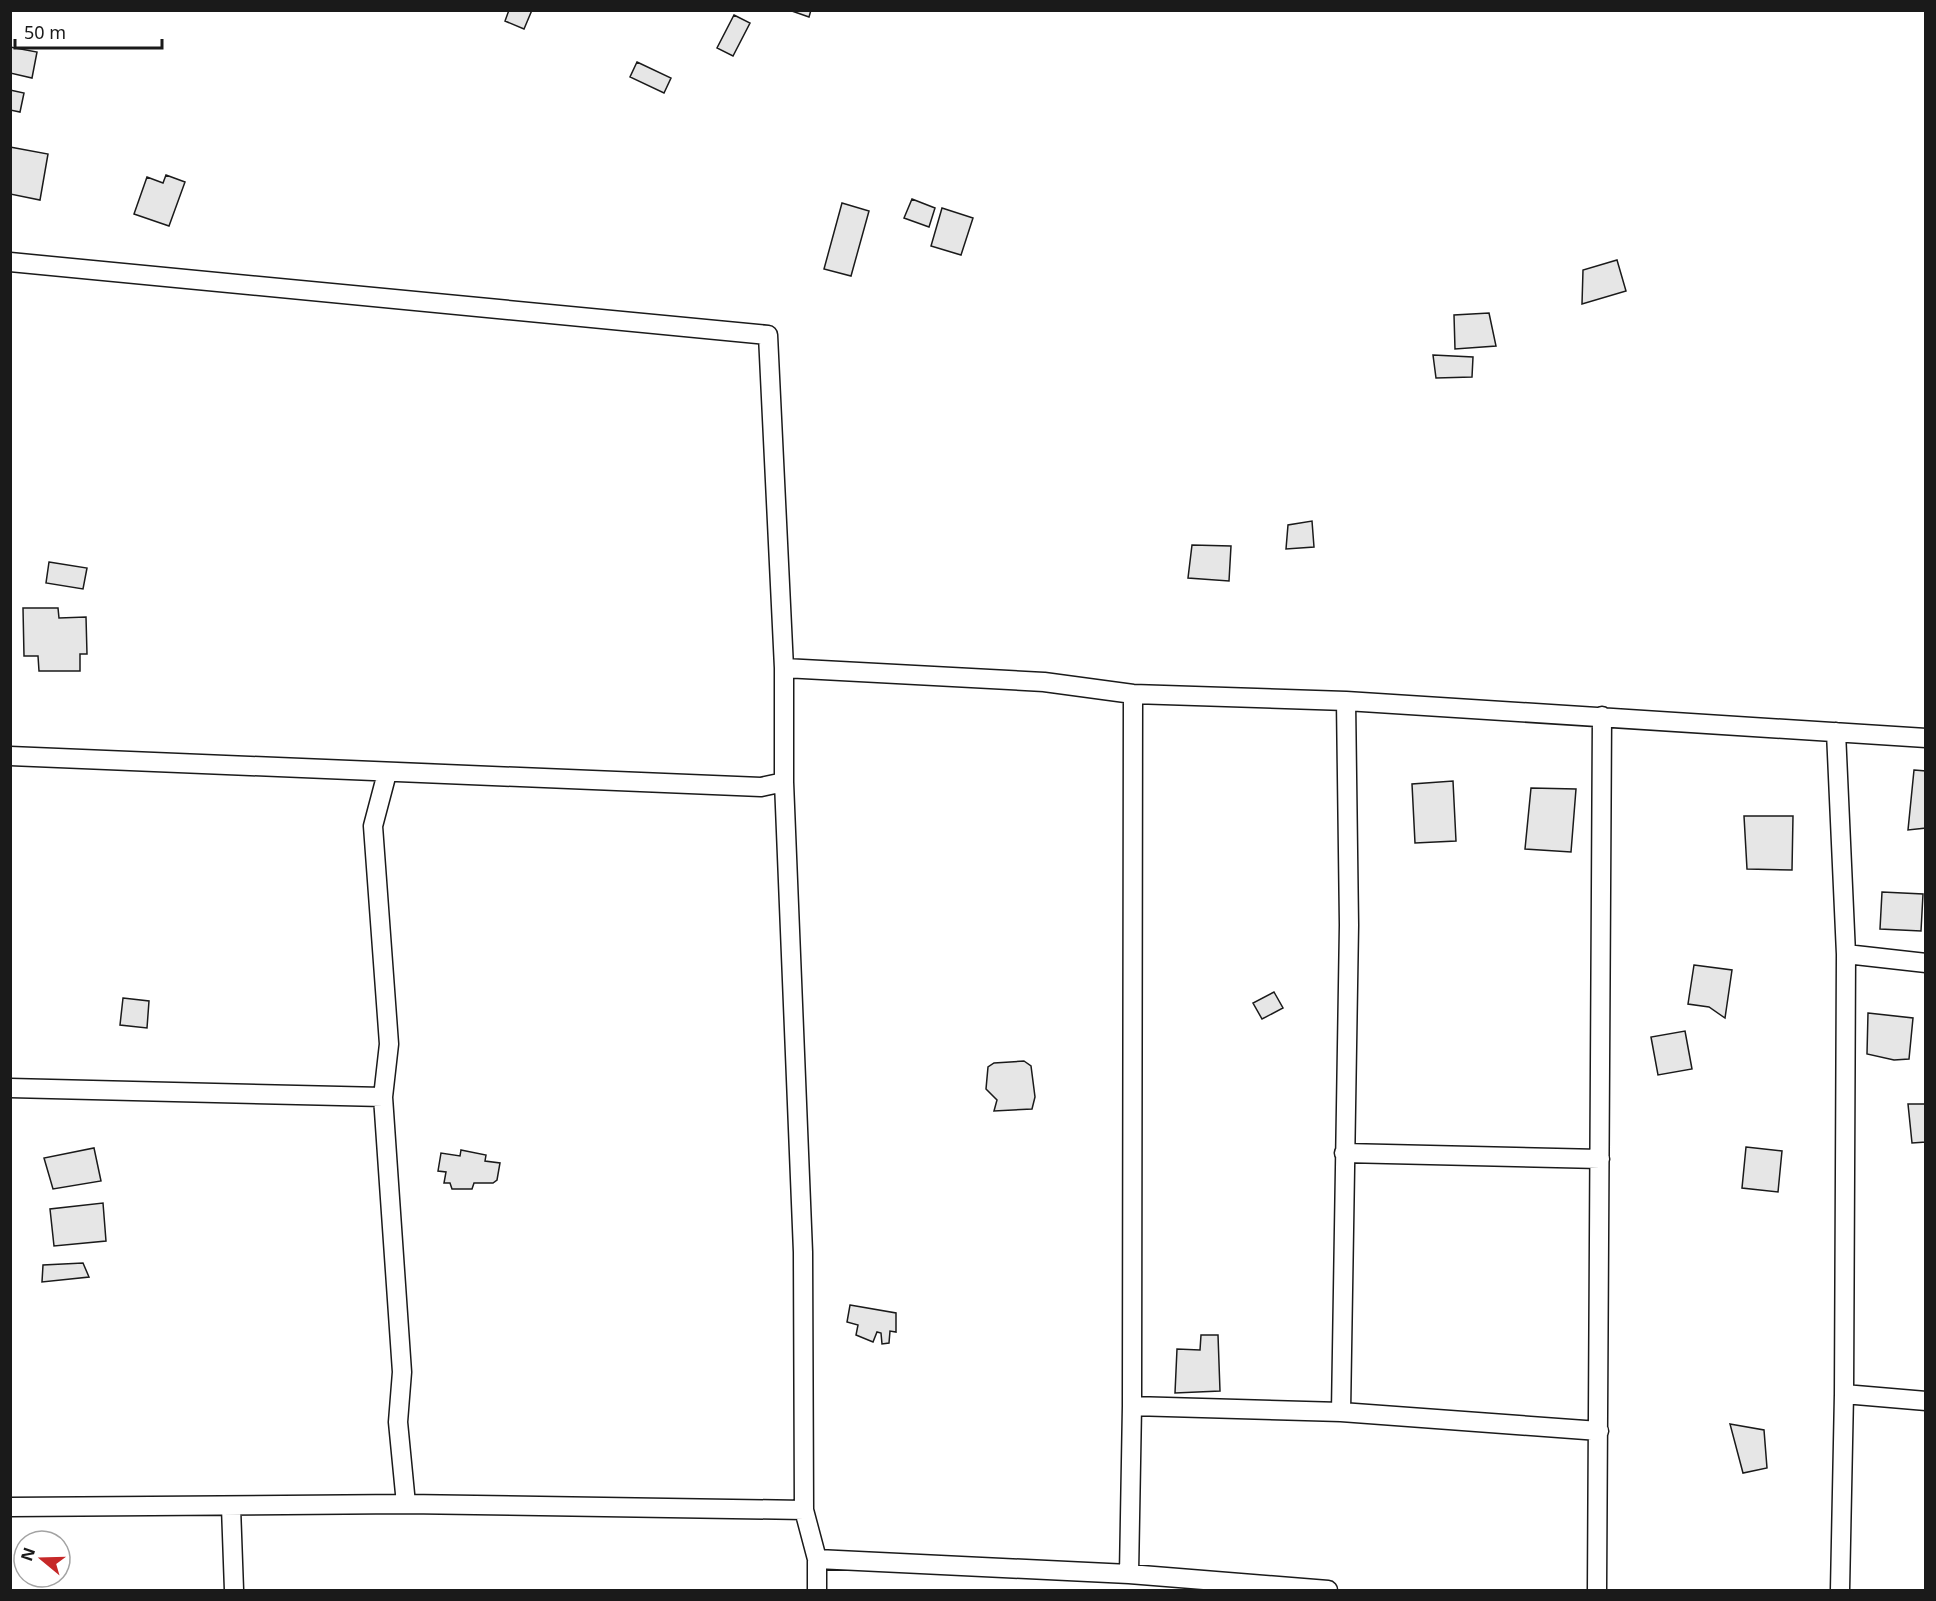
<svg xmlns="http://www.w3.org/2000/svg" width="1936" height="1601" viewBox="0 0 1936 1601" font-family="'Noto Sans',sans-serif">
	<rect width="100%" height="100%" fill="#fff"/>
	<!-- building -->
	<path fill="#e6e6e6" stroke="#1a1a1a" stroke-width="1.5" d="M509,10H532L524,29L505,21Z
		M789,10H811L809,17Z
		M734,15L750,23L733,56L717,48Z
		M10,47L37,52L32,78L10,73Z
		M637,62L671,78L664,93L630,77Z
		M10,90L24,93L20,112L10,110Z
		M10,147L48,154L40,200L10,194Z
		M166,175L185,182L169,226L134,214L147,177L163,183Z
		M912,199L935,208L929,227L904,218Z
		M842,203L869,211L851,276L824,269Z
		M942,208L973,218L961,255L931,246Z
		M1617,260L1626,291L1582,304L1583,270Z
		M1489,313L1496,346L1455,349L1454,315Z
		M1433,355L1473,357L1472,377L1436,378Z
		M1312,521L1314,547L1286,549L1288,525Z
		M1192,545L1231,546L1229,581L1188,578Z
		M49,562L87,568L83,589L46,583Z
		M23,608H58L59,618L86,617L87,654H80V671H39L38,656H24Z
		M1914,770L1926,771V828L1908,830Z
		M1453,781L1456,841L1415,843L1412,784Z
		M1531,788L1576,789L1571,852L1525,849Z
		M1744,816H1793L1792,870L1747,869Z
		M1882,892L1923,894L1921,931L1880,929Z
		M1694,965L1732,970L1725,1018L1709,1007L1688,1004Z
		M1274,992L1283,1008L1262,1019L1253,1003Z
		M123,998L149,1001L147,1028L120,1025Z
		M1868,1013L1913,1018L1909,1059L1894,1060L1867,1054Z
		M1685,1031L1692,1069L1658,1075L1651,1037Z
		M1024,1061L1031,1066L1035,1097L1032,1109L994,1111L997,1100L986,1089L988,1067L994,1063Z
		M1908,1104H1926V1142L1912,1143Z
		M1746,1147L1782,1151L1778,1192L1742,1188Z
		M94,1148L101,1181L53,1189L44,1158Z
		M461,1150L486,1155L485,1161L500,1163L497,1180L493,1183H474L472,1189H452L450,1183H444L446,1172L438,1171L441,1153L460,1156Z
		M103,1203L106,1241L54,1246L50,1209Z
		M83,1263L89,1277L42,1282L43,1265Z
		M850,1305L896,1313V1332L890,1331L889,1343L882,1344L881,1333L877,1332L873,1342L856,1335L858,1325L847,1322Z
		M1201,1335H1218L1220,1391L1175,1393L1177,1349L1200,1350Z
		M1730,1424L1764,1430L1767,1468L1743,1473Z"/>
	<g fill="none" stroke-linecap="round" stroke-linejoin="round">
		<!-- minor casing -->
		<g stroke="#1a1a1a" stroke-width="21">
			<path id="minor" d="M10,262L768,335L784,668V782L803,1252L804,1510L817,1559V1590
				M784,668L1044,682L1133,694L1346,701L1926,738
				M1346,701L1349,925L1341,1412L1599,1431
				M1836,732L1846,954L1844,1394L1840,1590
				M10,756L761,787L784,782
				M387,773L373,826L389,1044L383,1097L402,1372L398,1422L406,1504
				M1846,954L1926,963
				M10,1088L383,1097
				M1344,1153L1600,1159
				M1844,1394L1926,1401
				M1132,1406L1341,1412
				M10,1507L406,1504L804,1510
				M231,1507L234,1590
				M817,1559L1129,1574L1328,1590
				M1129,1574L1132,1406L1133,694
				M1597,1590L1602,716"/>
		</g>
		<!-- minor -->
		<use href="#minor" stroke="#fff" stroke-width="18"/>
	</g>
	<!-- border -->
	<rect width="1936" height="1601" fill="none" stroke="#1a1a1a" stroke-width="24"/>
	<!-- north arrow -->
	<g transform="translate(42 1559) rotate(289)"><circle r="28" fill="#ffffff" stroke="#a3a3a3" stroke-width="1.5"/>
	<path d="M0-4.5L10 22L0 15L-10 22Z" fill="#c62828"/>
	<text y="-9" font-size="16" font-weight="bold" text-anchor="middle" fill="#1a1a1a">N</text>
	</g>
	<!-- scale -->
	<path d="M15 39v9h147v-9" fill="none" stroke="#1a1a1a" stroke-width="3"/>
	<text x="24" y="39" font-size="18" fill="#1a1a1a" stroke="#ffffff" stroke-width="4.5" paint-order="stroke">50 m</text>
</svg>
